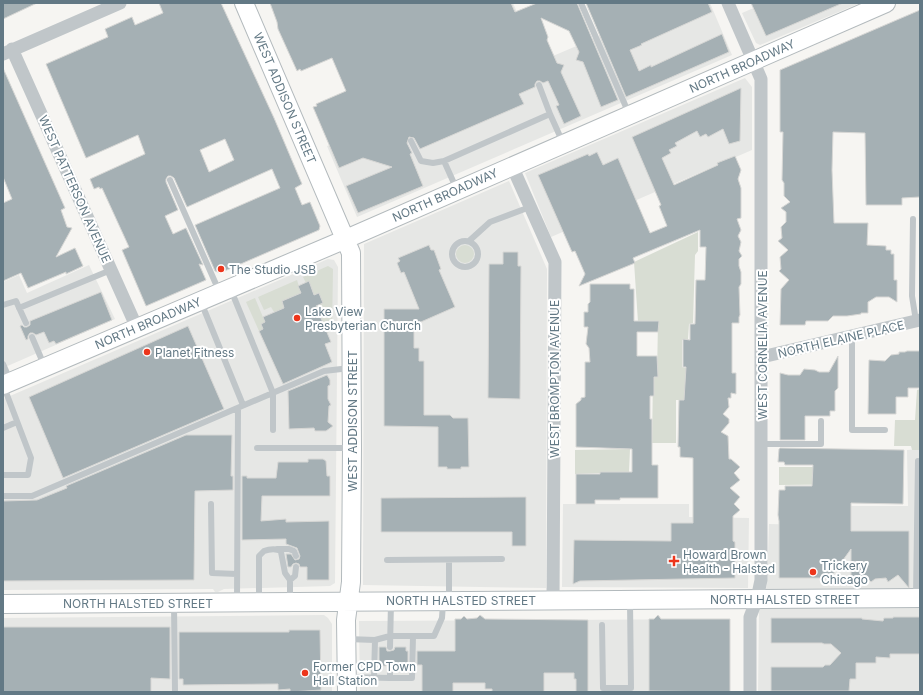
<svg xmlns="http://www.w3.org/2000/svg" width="923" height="695" viewBox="0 0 923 695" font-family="Inter,sans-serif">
	<rect width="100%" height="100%" fill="#f6f5f2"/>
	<!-- built -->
	<path fill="#e6e7e5" d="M425,3H513L539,62L677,3H710L732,55L357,217L327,146L395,117Z
		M765,3H860L760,45L756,43L742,13Z
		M745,78L752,87V150L551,237L525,173Z
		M509,181L547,269L546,588L363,585L364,244Z
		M328,259L334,260L338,267L335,583L330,586L224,589L218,592H215L213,589L3,590V399Z
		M89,265L115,319L3,368V282L19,275L27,293Z
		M920,449V692H758L759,612L767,585L769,524L808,525V506H908L907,450Z
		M563,504H689V517L749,518L748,588L562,587Z
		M324,615L328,618L332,624V692H3V618Z
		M730,619V692H360L359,621Z"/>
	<!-- green -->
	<path fill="#d8ddd3" d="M698,232V251L695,255L693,323L689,324L688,339L682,340V367L686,368L687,373V400H676V443H652L653,377L657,376L658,321L638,322L634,262Z
		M456 254a9 9 0 1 1 18 0a9 9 0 1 1-18 0Z
		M328,266L333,269L332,331L327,333L316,306L323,303L319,294L314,295L309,282L306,283L303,277Z
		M297,280L301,293L282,301L287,313L274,312L271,307L264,310L258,297Z
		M255,298L265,322L261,324L263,329L259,331L246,302Z
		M920,389V450H912L911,446H894L895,420H915L917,390Z
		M630,449L629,472L575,474V450Z
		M779,467H876V484L779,485Z"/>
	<!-- building -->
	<path fill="#a5b0b4" stroke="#d7d7d5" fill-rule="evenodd" d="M3,3H37L3,19Z
		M159,3H221L274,118L302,184L295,188L302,205L310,202L320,226L319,230L220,273L215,271L195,225L280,188L272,169L187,207L174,178L171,176H168L166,179V182L178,210L165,216L173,234L186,228L203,265L199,264L206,280L146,306L122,250L129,247L102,188L100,189L99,187L94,189L90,179L145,154L138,135L86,158L46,64L108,37L105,29L132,17L135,25L163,13ZM225,139L234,160L209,172L200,150Z
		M270,3H511L515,12L537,3H577L618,100L601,107L583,62L576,60L579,52L569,31L541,18L548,37L547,40L557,63L564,65L561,72L581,116L564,124L556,106L559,105L548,81L543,83L540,81H537L535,84V87L519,94L524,104L420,149L414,138L409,137L407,143L412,153L410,154L423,186L358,213L346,186L392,167L363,158L339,168L313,107L317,106L316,104L346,91L332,58L301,71L300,69L297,71L278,29L277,22Z
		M586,3H708L712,12L641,44L642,45L630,50L639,71L651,65V67L722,34L729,52L626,97Z
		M751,3H843L766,36Z
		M920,10V197L902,198V205H866L865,133L833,132L832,170L834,223H868L867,245L886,246V250H891V254H894V280H897V302L889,297H876L868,302V313H861V314L847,316H833L828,321H806L805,325H780L781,289L789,280L779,271L781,269L780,257L788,250L778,241L782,238L781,227L786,222V212L781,208L790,202L784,196V183L782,180L783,132H780V70Z
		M3,68L65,208L61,210L67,227L72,228L56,257L75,248L83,266L66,274V272L28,288L21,273L3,281V203L12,199L3,177Z
		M741,88L740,141L729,144L723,129L708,137L706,134L700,137L697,131L675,143L677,146L669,150L671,153L662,158L674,185L718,165L717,163L735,156L741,170L738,179L741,188V218L737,219L741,230L738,236L741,242L739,251L742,256L739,259V266L741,272V284L739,287L740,315L739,317V323H732V373H736V394L731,393V398H728L729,407L723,414L729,419V423L721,432L728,436L729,459H731L740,467L734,473L740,480L730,488L740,497L734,504L740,510L733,516V541L735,542V578L580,581L573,584L574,540L671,541V523H693V458L680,457V447H678L679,400H684L686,367H683V339L690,340V324H695L696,280H705L706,247H700V230L633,258L635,263L579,286L585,274L575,251L572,252L538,175L588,154L589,156L597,152L603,165L618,158L650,233L667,226L659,206L661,205L632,137Z
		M429,245L431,250H434L441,269L439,270L455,307L414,325V348H419V361H424V415H450L453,418H468L469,467H461V469H447V467H438V427L384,426V309H419L404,272L401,273L397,263L400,261L398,258Z
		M503,252H518V266H521L520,399L488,398L489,264H503Z
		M309,281L314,295L319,293L323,303L316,306L331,342L325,344L332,362L283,384L259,331L263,329L261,324L265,322L263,317L284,308L282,301L301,293L298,286Z
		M590,284H630V289H634V321H659L658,332H637V356H657L658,377H654V396H650V419H652V465H658V498H620V500H595V504H576V474H600V472H632V449L576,447V404L581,400V398L585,397V362H590L589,348L586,344L588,327H584V312H588V304L590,302Z
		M101,292L112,320L56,344L54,341L49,343L44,332L36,335L33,333H30L28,336V339L26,340L20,326L22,325L24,327H27L30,325V321Z
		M188,326L224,409L63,478L29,397Z
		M907,351H920V388H908V397H896V414H868L869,360L885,361L891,355L899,354V352H905Z
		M838,356V388L835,391V411H830V416H805V440H780V373L788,375H800L804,369L815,370L819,372H829Z
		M327,375L330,380V385L328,386V399L331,405L329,406L328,422L333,426L326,431H315L314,428L289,429L288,391Z
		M186,435H232L231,476H233V490L195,491L194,580L3,581V501L37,500L67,488L66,486Z
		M780,448L904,450L903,504L851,503V531H909V588L898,575L888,582L886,578L875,579L871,582L867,578H851V549L833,574H822V578H779V521L778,515L779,490H785V486H812L813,465H785L784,462H778L779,449Z
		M308,459H323L326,461L327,476H330V496H262L261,521L286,519V522L329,521V580H307V567H300L299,564L296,563L293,564L291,567H288L286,554H291L295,560L299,559L300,556L297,548L286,544V539L242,540V476H247V478H276L278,462H308Z
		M526,497V546H512V532H381V498Z
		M480,615L485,619L588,620V692H576V679H574V673H544V692H492V689H485V683H453V692H422V665H417V651H455V619H461L464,616L467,619L477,618Z
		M658,615L661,619H730V692L649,691V619H654Z
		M893,617H920V654H890V658L876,657V663H856V679H850L849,691H771V667H823L825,665H830L841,653L831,644H824L822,643H771V618H862V619L883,621L884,618H893Z
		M3,627H170V679L151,678V692H3Z
		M289,630H320L321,690L290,692V689L278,690V684L183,685V679H179V632H289Z
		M379,647H386L387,651H390L394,650L395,647H406V651H408V665H394V662L390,661L386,662V666H379Z"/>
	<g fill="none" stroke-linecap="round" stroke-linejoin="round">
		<!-- secondary casing -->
		<g stroke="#b3babd" stroke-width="20">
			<path id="secondary" d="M244,3L351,253L352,448L351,582L346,620L347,692
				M3,385L346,239L886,3
				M3,604L920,598"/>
		</g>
		<!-- lane -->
		<path stroke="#c0c6c9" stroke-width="6" d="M581,3L629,114
			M539,85L550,114L563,143
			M411,141L421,161L433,163L444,161
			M170,180L219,291
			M457,190L444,161L550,114
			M913,219L912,296L916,321
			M452 254a13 13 0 1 1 26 0a13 13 0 1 1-26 0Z
			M469,241L490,222L530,207
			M231,290L273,393V430
			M201,302L243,405
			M3,305L16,301L26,323
			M19,308L111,270
			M852,336V430H885
			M32,337L44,365
			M3,364L10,380
			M3,428L17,422
			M761,444H821V421
			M257,448H350
			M3,475H28L31,458L4,387
			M3,496H32L324,371L350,368
			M211,504L212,573L237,574
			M277,549H289L294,551L296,556
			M387,560L502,559
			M449,560V599
			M290,580L295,576L296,567
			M916,597L918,461
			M237,601L238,408
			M259,601V556L264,551C269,549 278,548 281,552L285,573L290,580V600
			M174,604L175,692
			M602,625L603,688H631L630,601
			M413,636H434L442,618L443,603
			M347,639L375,640L390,636H413L412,678H390
			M390,647L391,603
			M348,677L390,678V665
			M374,678L375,640"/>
		<!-- street -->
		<path stroke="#c0c6c9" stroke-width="13" d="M728,3L761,79V580L757,599L750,617V692
			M12,49L137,328
			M3,54L120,3
			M512,166L555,262L553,600
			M762,357L920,320"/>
		<!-- secondary -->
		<use href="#secondary" stroke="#fff" stroke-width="18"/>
	</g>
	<!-- markers -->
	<g fill="#ed351b" stroke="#fff" stroke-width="1.5">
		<circle cx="221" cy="269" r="4"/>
		<circle cx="297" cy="318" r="4"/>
		<circle cx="147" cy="352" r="4"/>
		<path d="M672 555h4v4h4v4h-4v4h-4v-4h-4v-4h4z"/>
		<circle cx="813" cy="572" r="4"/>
		<circle cx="305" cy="673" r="4"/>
	</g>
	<g text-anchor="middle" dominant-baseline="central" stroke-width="4" stroke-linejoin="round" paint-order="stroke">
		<!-- street labels -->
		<g font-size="12" fill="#637985" stroke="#fff">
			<text transform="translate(742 66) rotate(-24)">NORTH BROADWAY</text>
			<text transform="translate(285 98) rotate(67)">WEST ADDISON STREET</text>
			<text transform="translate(75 189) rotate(66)">WEST PATTERSON AVENUE</text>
			<text transform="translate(445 195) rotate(-24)">NORTH BROADWAY</text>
			<text transform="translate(148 323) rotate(-23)">NORTH BROADWAY</text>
			<text transform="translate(841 339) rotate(-13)">NORTH ELAINE PLACE</text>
			<text transform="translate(762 345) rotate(-90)">WEST CORNELIA AVENUE</text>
			<text transform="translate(554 379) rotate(-90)">WEST BROMPTON AVENUE</text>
			<text transform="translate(352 421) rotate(-90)">WEST ADDISON STREET</text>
			<text x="785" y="599">NORTH HALSTED STREET</text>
			<text x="461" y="600">NORTH HALSTED STREET</text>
			<text x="138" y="603">NORTH HALSTED STREET</text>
		</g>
		<!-- poi labels -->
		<g font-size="12" fill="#637985" stroke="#fff" text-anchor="start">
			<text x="229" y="269">The Studio JSB</text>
			<text x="305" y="311">Lake View<tspan x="305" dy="14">Presbyterian Church</tspan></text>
			<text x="155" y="352">Planet Fitness</text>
			<text x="683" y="554">Howard Brown<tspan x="683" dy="14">Health - Halsted</tspan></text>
			<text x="821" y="565">Trickery<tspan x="821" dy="14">Chicago</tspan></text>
			<text x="313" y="666">Former CPD Town<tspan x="313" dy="14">Hall Station</tspan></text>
		</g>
	</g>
	<!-- border -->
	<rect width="923" height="695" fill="none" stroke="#637985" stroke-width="8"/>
</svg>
